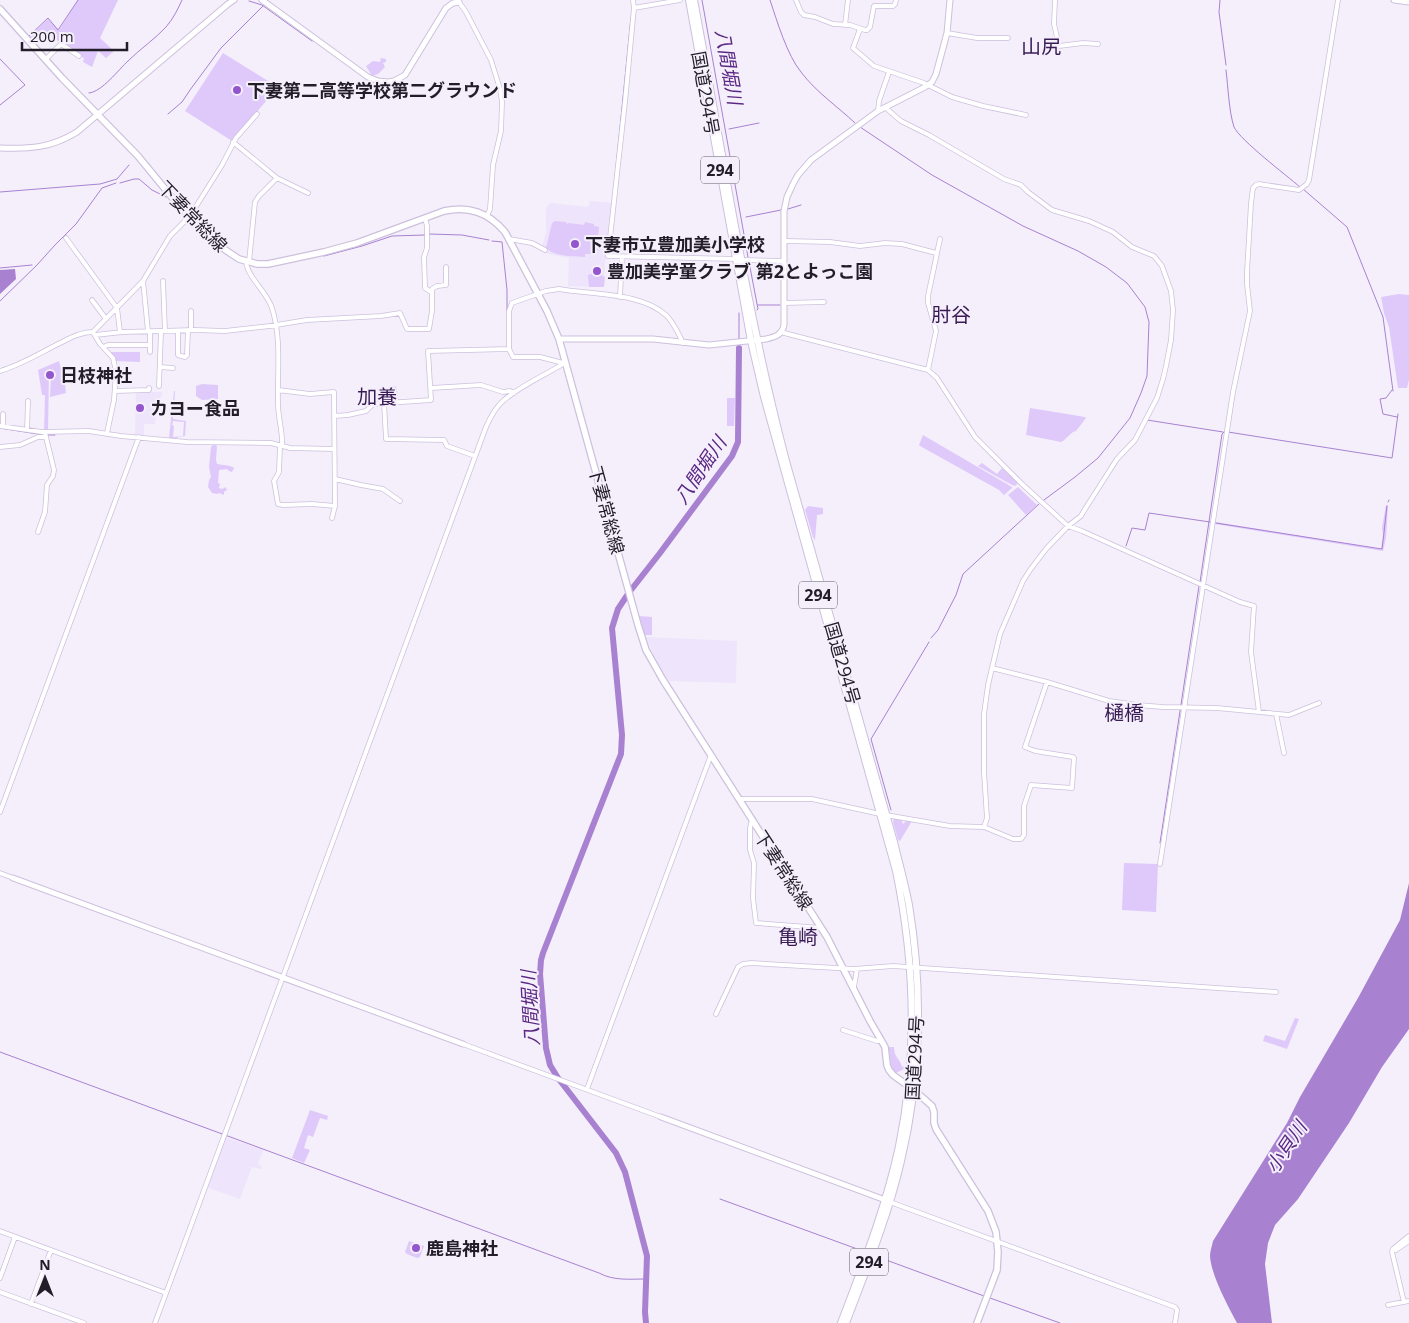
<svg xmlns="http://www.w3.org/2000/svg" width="1409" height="1323" viewBox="0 0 1409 1323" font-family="'Open Sans','Noto Sans JP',sans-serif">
	<rect width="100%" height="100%" fill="#f4effb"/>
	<!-- built -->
	<path fill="#eee4fb" d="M590,201L612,203L606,260H605L604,287L568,286L569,258L549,254L544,251L545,248L542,246L546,233V209L547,206L551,203L588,207Z
		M136,392H162V395L157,403L155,424H144V438L135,437Z
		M646,637L737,641L736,683L669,681L655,658Z
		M225,1137L263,1150L258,1164L262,1166L261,1169L252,1167L240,1199L206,1187Z"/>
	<!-- green -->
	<path fill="#dfc9fa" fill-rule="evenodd" d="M78,0H118L100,38L114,51L106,58L98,51L92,67L83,62L84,58L82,57L52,37L45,31H43L40,38L35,43L29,37L48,19L59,30Z
		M223,53L278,87L232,141L185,111Z
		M381,58L386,59V62L383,63L385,67L378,74L372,76L366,66L373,61L380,62Z
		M555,221L566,222L567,224L569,223L584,225L585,222L594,224V226L599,227L597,254H585V257C572,256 556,257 546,248L552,223Z
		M594,273H602V276L605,277L604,287H589L588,275Z
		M1399,294L1409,295V380L1407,388H1398L1389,327L1384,313L1381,297Z
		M109,352H140V362L115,361Z
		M59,361L65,385L66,393L50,397L51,375H49L48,431H44L45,395H42L38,370Z
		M202,384L218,385V399L202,400L196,396V386Z
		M174,391H175L173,419L186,421L185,436L178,437L176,439L169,438ZM173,421L184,422L183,436L173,437L174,426L172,425Z
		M727,398H735L734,426H727Z
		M1030,408L1085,417L1086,418L1076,431L1073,432L1063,441L1061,442L1026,435Z
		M923,435L1012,487V488L1004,495L999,490L920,446L919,445Z
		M214,444L217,446L216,460L217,464C222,465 231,465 234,468L232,472L229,471L227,469L219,470L218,483L220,484L219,488L222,489L226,487V489H228L224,492V495L219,493L217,494L212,493L208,487L209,480L211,477L209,467L211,447Z
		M982,463L997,474L1002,468L1018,483L1015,486L1012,485L978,466Z
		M1018,487L1037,505L1026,515L1008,495Z
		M1386,505L1388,506L1386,538L1383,551L1215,524V522L1381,549L1383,534L1382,528Z
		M808,506L823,508V514L817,515L815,540L813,537L805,510Z
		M639,616L652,617V635H645Z
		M894,818L901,819L903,824L907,820L912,821L900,841L898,840L893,822Z
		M1124,863L1158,864L1156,912L1122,910Z
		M1295,1018L1299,1019L1287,1049L1263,1041L1265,1035L1285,1041Z
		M888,1047H894C894,1058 900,1058 902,1067L905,1066L906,1068L896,1073C888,1066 892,1056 888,1047Z
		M310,1110L328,1116L327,1120L320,1118L313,1137L308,1135L304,1148L310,1150L304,1163L292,1158Z
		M409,1241L424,1246L420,1257L417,1258L407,1254L405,1252Z"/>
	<!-- water -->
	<path fill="#a882d1" d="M15,269L16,279L0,294V270Z
		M1409,883V1029L1382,1067L1349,1123L1298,1199L1275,1225L1268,1243L1265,1264L1272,1323H1237C1228,1306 1211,1275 1210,1256C1210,1251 1212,1246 1213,1241L1287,1123L1300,1097L1358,998L1400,920Z"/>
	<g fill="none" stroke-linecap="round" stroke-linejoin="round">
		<!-- stream -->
		<path stroke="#a882d1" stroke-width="1" d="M702,0L748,257
			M770,0C777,21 787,55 801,72C816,92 837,106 855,123
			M1220,0L1219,12L1226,65
			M249,1L262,5L312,41
			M29,36L48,18L58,30L78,0
			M0,59L25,85L0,105
			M1226,70C1228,86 1229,112 1234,127C1240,140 1286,175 1300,187
			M89,93C102,92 119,69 128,61C140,49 155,39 166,27C173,19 178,9 182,0
			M168,114L182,102L190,90L221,48L263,6
			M860,127L932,175L1023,226L1078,251L1106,267L1127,283L1145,307L1149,322L1147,376L1141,393L1130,418L1098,458L1075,477L1044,500
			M729,129L759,123
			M615,178L631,18
			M120,183L134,179H139L152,190L166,197
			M1303,189L1347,227L1383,317L1393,391
			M0,192L100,184L117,179L129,165
			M788,209L801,205
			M746,217L781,210
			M429,234L462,235L489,240
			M492,241L502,242L507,290V311
			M324,256L362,246L392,236L425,235
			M749,262L758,309L757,310
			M0,268L32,265
			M0,301L37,265L55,245L76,224L102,188L116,183
			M758,305H780
			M739,339V313
			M1392,390L1386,398L1380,399L1383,414L1397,417
			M1147,420L1223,432
			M0,428L44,435
			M1228,432L1392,458L1398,414
			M48,435H55
			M1388,502L1389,500
			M1216,523L1382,549C1384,535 1385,521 1387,506
			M1126,546L1132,528L1145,530L1149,513L1210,522
			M1200,582L1222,434L1224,432
			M931,638L938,630L956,595L963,574L1039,504
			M891,810L871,739L929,642
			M1160,843L1199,586
			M0,1052L599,1273C614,1281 629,1279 646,1279
			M720,1199L860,1250
			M878,1257L984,1296
			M990,1298L1060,1323"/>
		<!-- river -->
		<path stroke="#a882d1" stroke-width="6" d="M631,590L660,553L732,456L738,442L739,348
			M628,594L618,609L612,628L622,735L621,754L543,953L541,960L540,974L546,1048L550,1065L558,1078L616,1153L625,1172L647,1256L645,1312L646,1323"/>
		<!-- minor casing -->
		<g stroke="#cdc0dd" stroke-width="5.5">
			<path id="minor" d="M633,0L634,8L625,102L608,256L737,259
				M796,0L801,12L804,15L815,17L833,24L850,25L865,30H867L870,27L874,6H893L895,4L896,0
				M1055,0L1054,24L1059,46L1083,43L1098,44
				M459,2L466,12L491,60L500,89L502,102L501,131L493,165L490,209L487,216
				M634,8L680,0
				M845,25L848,0
				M860,29L853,48L874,66L924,83L952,97L983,106L1026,115
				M947,33L977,38H1008
				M45,60L61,44L79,56
				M878,111L879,101L889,72
				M233,142L277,178L259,196L255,202L249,262
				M277,178L308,193
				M425,218L427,226V248L424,257L425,288L431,292
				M66,238L117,308L120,332
				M509,239L532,243L545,250
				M785,241L830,242L860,246L885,243L902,244L936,253
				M742,260L784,261
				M246,262C248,278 267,292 272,308C282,340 277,372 278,404C278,418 283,432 282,446
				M143,281L148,331
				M163,281L165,331
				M620,297L622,257
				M92,300L106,319
				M784,303L824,302
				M191,311V330
				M178,331V355L185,357L187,355L188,330
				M781,332L788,334L928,370L937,378L975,437L1022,484L1068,526L1082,531L1240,602L1254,606L1251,652L1259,712
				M94,334L100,344L113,358L116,372L114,400L107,433
				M95,335L123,332L195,330L225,331L270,326L307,320L381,316L400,313L407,329H429L432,311V289L437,286L446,285V267
				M103,347L108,345H150
				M150,352V331
				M563,363L540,357H513L509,349V311L512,303L546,291L559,289C592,295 642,292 667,316C674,324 679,334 683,343
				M160,367L173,368
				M928,370L936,331L928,303V296L940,239
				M0,371C21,365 40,353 60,343C70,338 81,332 93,332L143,281L170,236L190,216L222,165L236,138L257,114
				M103,375H116
				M159,386L161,331
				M431,388L481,385L503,392L510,391L514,393
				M394,389L396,402
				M278,390L310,394L334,392L335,506L332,518
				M115,391L149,390V388
				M384,403L386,439L444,440L447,446L475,456
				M334,416L348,415L366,411L373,404L431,400L428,351L509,349
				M0,426L42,432L89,431L121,436L187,442L271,443L290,448L334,449
				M3,426V414
				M27,430L28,401
				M280,445L279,472L274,481L278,504L283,505L312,504L335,506
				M0,447L20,445L38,437H45
				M335,479L361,485L383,489L400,501
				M38,532L45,512L47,485L53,476L54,470L45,433
				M992,668L1047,682L1109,701L1137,705L1163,707L1217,708L1289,715L1319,703
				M1276,714L1284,753
				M740,799H812L880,814L950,826L984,827L987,818L984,772V714L988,685L1000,634L1023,581L1030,570L1046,549L1068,526L1081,516L1085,509L1117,459L1135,440L1157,398L1163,379L1166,366L1171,340L1173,310L1171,291L1162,266L1154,256L1132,247L1113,232L1089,221L1052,210L1028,192L1021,185L1004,179L929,135L901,121L895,116L885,107
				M0,812L139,437
				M752,820L750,828V850L754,863L753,898L756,923L821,928
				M984,827L1013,839H1021L1024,835V806L1031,785L1072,788L1074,758L1073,757L1035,751L1025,747L1047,682
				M1160,864L1233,392L1250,311L1247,284V272L1251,203L1253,188L1256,185L1259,184L1299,190L1307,184L1309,180L1338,0
				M0,873L13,878
				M854,987L857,969
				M716,1014L738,967L743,964L751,963L854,969L893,966L1276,992
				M843,1030L877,1041H882
				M463,1044L661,1117
				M587,1089L711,755
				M890,1202L1175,1307L1177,1310L1175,1323
				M0,1231L166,1293
				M1393,1249L1396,1250L1409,1241
				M0,1278L15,1237
				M0,1292L84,1323
				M1404,1302L1392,1252L1393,1249L1409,1236
				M31,1304L51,1250
				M1388,1305L1409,1301
				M155,1323L486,427C490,418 495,408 503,401C521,385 546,375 566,362"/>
		</g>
		<!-- tertiary casing -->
		<g stroke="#cdc0dd" stroke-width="7">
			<path id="tertiary" d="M262,0L368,77L378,81L388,82L394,81L405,75L446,8L453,3L459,2
				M1394,0L1409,2
				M0,148C30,149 51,148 77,132L228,4L234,0
				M559,339H653L709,345L766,339C775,337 782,335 784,325V211L787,197L793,184L798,175L811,160L878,111L925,87L932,82L936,74L947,33L950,0
				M13,878L463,1044
				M661,1117L888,1201"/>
		</g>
		<!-- secondary casing -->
		<g stroke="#cdc0dd" stroke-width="8">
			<path id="secondary" d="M0,9L62,78L138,156L179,206L224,249L239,259L257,264H268L324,252L357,243L444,211C469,206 488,212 505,232L547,311L559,339L638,625L646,650L663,680L827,937L870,1021L885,1047L887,1065L889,1070L893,1075L914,1090L932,1106L934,1112V1123L936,1129L988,1211L996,1232L998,1252L997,1270L977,1323"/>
		</g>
		<!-- trunk casing -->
		<g stroke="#cdc0dd" stroke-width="8">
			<path id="trunk" d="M689,0L751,341L764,397L896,871C915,963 918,1054 899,1146C886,1207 863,1265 841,1323
				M694,0C723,154 746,309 786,461L894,842C899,863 905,884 909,905C923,989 921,1078 901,1161C888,1217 866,1270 846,1323"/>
		</g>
		<!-- minor -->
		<use href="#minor" stroke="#fff" stroke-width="4"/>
		<!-- tertiary -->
		<use href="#tertiary" stroke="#fff" stroke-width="5"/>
		<!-- secondary -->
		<use href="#secondary" stroke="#fff" stroke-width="5.5"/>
		<!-- trunk -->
		<use href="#trunk" stroke="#fff" stroke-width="6"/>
	</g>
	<!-- markers -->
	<g fill="#9456cd" stroke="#f4effb" stroke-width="2">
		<circle cx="237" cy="90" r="5"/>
		<circle cx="575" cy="244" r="5"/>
		<circle cx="597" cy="271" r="5"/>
		<circle cx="50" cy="375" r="5"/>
		<circle cx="140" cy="408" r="5"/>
		<circle cx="416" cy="1248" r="5"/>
	</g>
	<g text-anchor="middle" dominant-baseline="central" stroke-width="4" stroke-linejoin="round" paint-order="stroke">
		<!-- shield labels -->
		<g fill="#f4effb" stroke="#615c67" stroke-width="1">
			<rect x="701" y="156.5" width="38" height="27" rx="4"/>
			<rect x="799" y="581.5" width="38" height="27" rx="4"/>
			<rect x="850" y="1248.5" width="38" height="27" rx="4"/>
		</g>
		<g font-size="16" font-weight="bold" fill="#221d28">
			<text x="720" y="170">294</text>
			<text x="818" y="595">294</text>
			<text x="869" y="1262">294</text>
		</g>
		<!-- poi labels -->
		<g font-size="18" font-weight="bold" fill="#221d28" stroke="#f4effb" text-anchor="start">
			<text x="247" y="90">下妻第二高等学校第二グラウンド</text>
			<text x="585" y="244">下妻市立豊加美小学校</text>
			<text x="607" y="271">豊加美学童クラブ 第2とよっこ園</text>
			<text x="60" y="375">日枝神社</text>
			<text x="150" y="408">カヨー食品</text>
			<text x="426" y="1248">鹿島神社</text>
		</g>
		<!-- street labels -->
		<g font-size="18" fill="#221d28" stroke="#f4effb">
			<text transform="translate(706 93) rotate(80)">国道294号</text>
			<text transform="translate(193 216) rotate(46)">下妻常総線</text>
			<text transform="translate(607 510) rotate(75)">下妻常総線</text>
			<text transform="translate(843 663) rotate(74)">国道294号</text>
			<text transform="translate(784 870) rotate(57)">下妻常総線</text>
			<text transform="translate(914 1058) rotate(-87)">国道294号</text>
		</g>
		<!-- water labels -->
		<g font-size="19" font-style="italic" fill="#5a2784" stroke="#f4effb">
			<text transform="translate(729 67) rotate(80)">八間堀川</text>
			<text transform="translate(700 470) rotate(-56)">八間堀川</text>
			<text transform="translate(530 1008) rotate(-93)">八間堀川</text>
			<text transform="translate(1286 1147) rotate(-56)">小貝川</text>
		</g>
		<!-- quarter labels -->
		<g font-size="20" fill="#391b54" stroke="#f4effb">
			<text x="1041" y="46">山尻</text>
			<text x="951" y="314">肘谷</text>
			<text x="377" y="396">加養</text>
			<text x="1124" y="712">樋橋</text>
			<text x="798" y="936">亀崎</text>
		</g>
	</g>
	<!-- north arrow -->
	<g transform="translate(45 1278)" stroke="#f4effb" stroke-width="4" paint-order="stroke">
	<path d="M0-4L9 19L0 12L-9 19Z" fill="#221d28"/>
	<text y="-8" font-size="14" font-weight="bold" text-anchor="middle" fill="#221d28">N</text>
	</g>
	<!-- scale -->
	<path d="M22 42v8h105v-8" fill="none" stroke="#221d28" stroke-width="2.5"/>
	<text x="30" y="42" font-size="15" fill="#221d28" stroke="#f4effb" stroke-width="4" paint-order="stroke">200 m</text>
</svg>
